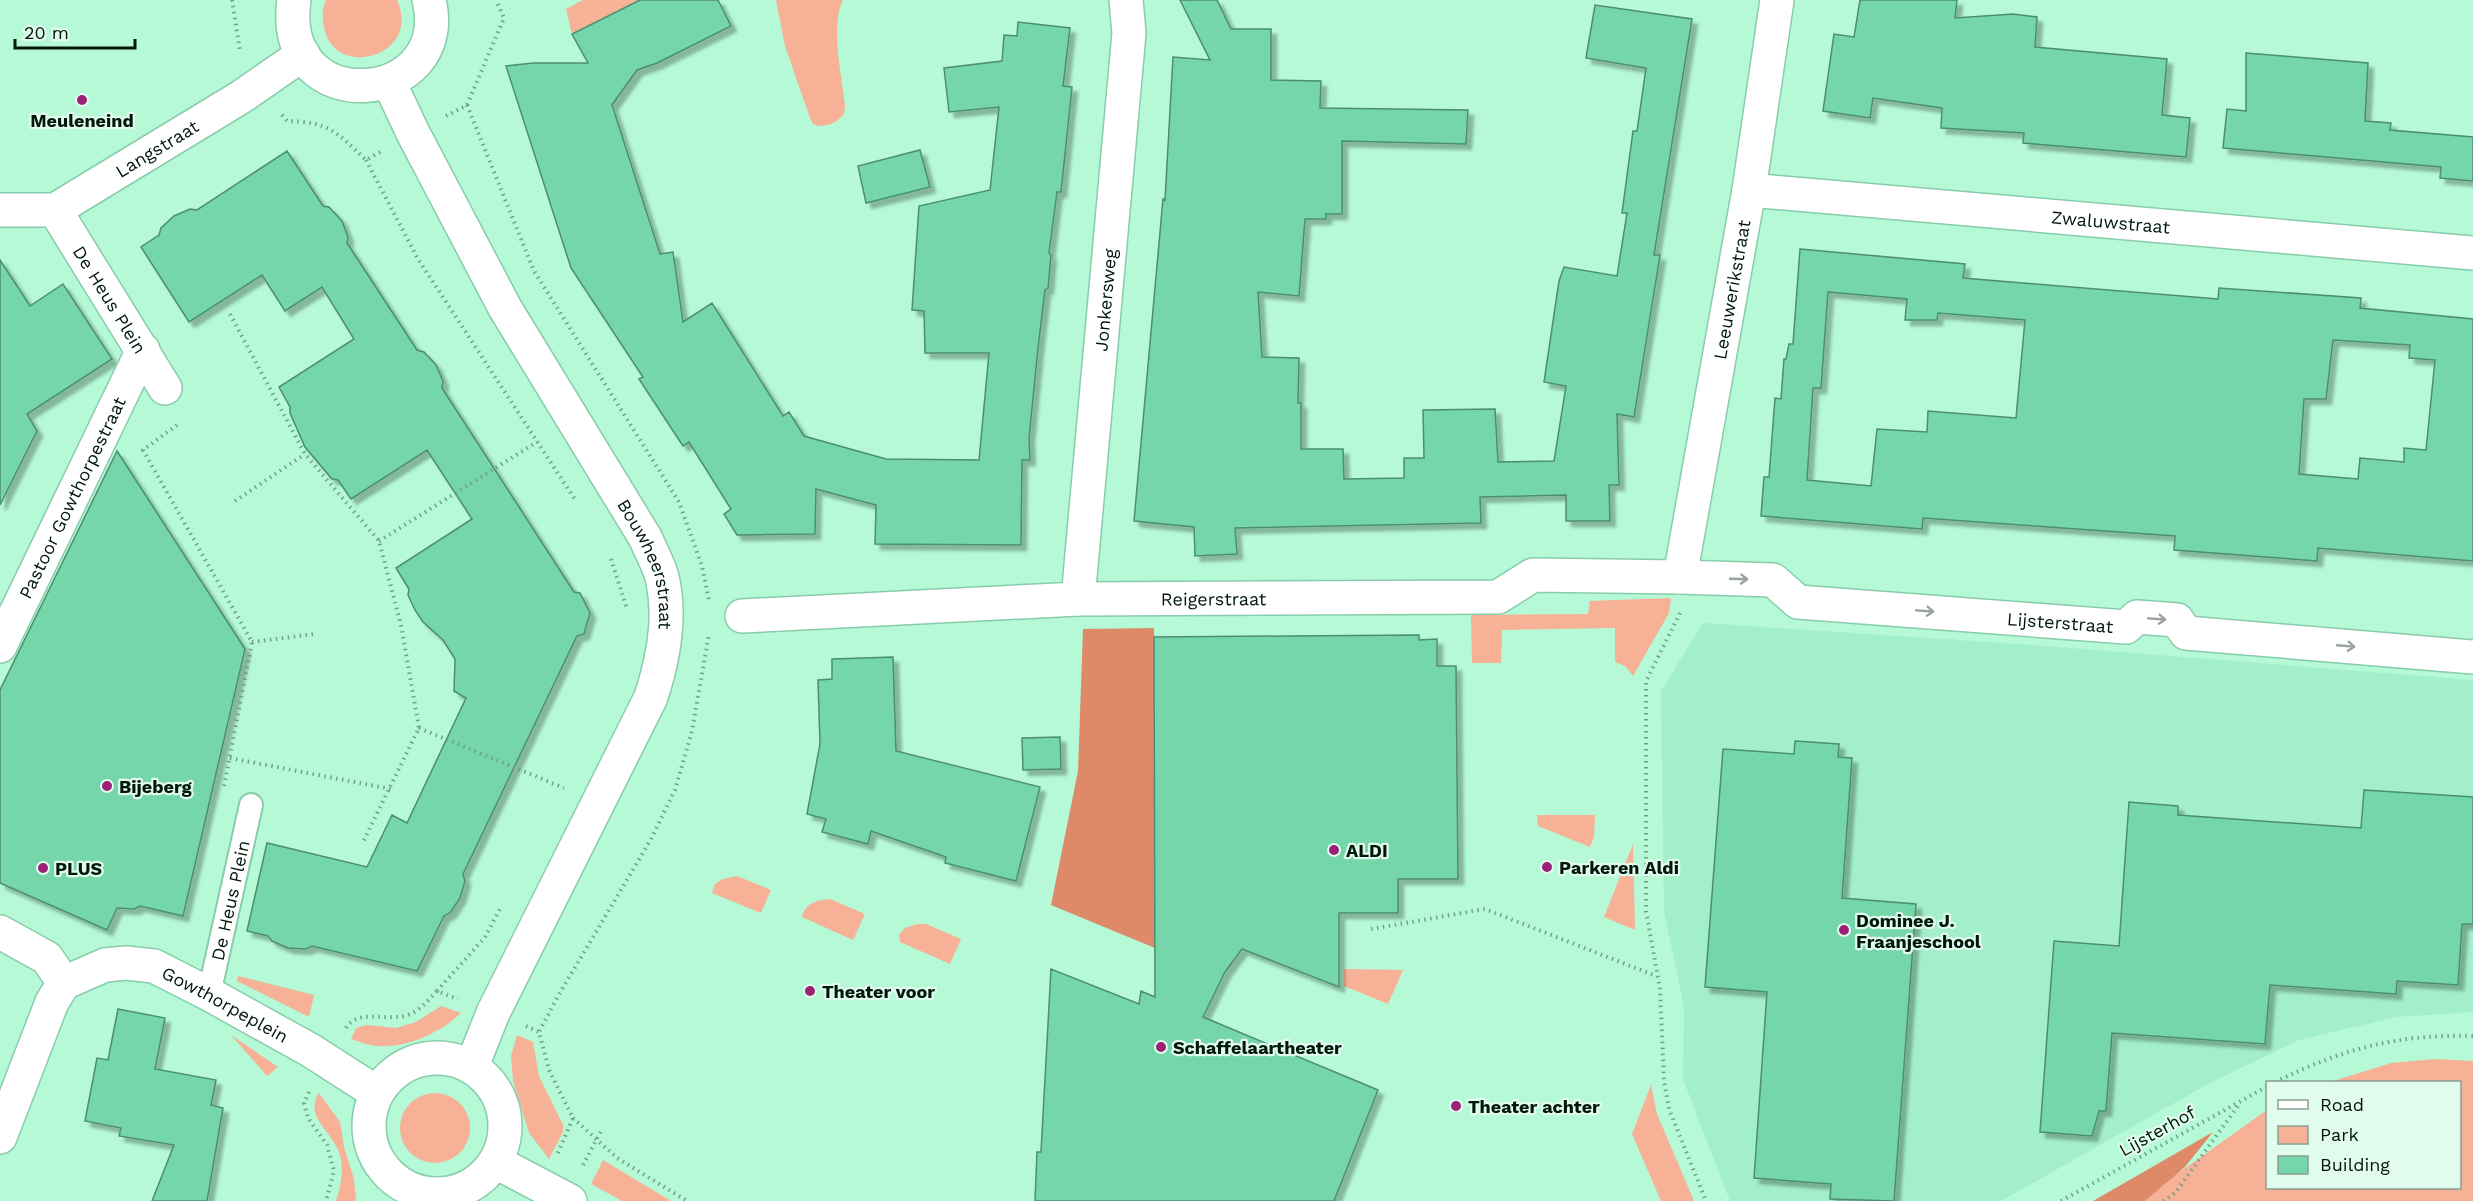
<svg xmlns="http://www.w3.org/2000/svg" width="2473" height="1201" viewBox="0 0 2473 1201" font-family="'Work Sans',sans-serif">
	<defs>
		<filter id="shadow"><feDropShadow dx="5.5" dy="5.5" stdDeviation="1.5" flood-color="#0004"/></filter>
	</defs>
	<rect width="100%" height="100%" fill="#b5f9d6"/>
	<!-- built -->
	<path fill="#a3efc9" d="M1703,623L2032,645L2473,680V1012L2396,1017L2299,1040L2206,1085L2001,1201H1730L1683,1079L1684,1007L1664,911L1661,691Z"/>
	<!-- green -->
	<path fill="#f6b196" d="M326,0H397C423,57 333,81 324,27C322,18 322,8 326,0Z
		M583,0H642L572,34L566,9Z
		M776,0H843C830,26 842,77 845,106L844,114C836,123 825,129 813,124L810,118L785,46Z
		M1671,598L1669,613L1633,676L1625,666L1615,662V628L1502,630L1501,663H1472L1471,615L1588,614L1590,601Z
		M1537,815H1595L1594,837L1590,847L1538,826Z
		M1633,844L1635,930L1604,917Z
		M737,876L771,890L761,913L712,893L715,884L723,879Z
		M830,899L865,914L853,940L802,917C805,903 817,900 830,899Z
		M918,924H926L961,939L950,964L900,942L899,935L905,928Z
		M1344,969L1403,970L1388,1004L1344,986Z
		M238,976L314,995L309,1017L237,981Z
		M441,1006L461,1013C441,1032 408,1048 379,1046C369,1046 360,1042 351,1039L356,1028L366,1025L396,1028L416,1022Z
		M231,1035L278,1067L267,1076Z
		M517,1035L533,1042L539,1076L563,1125V1132L549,1159L529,1133L513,1081L511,1056Z
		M2436,1059L2473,1061V1201H2145L2174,1176L2267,1110L2268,1188H2460V1082H2330L2391,1063Z
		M1651,1085L1657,1114L1694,1201H1661L1632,1134Z
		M319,1093L340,1122L344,1147L354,1179L356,1201H336C341,1186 344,1170 340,1155C333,1131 303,1117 319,1093Z
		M400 1128a35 35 0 1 1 70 0a35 35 0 1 1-70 0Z
		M603,1160L671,1201H622L591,1184Z"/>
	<!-- forest -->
	<path fill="#de8a68" d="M1154,628L1155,948L1051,905L1078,771L1083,629Z
		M2213,1132L2185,1167L2145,1201H2093Z"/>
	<!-- building -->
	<path fill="#75d6a9" stroke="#4c8e6f" stroke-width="1.5" fill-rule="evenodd" filter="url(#shadow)" d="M640,0H718L731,26L657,63L637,70L612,105L660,254L673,252L683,322L712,303L783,416L789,412L804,436L886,459L979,460L989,353H925L924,311L912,310L919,206L990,190L999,107L949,112L944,68L1002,61L1004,35L1017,36L1018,22L1070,28L1063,86L1072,87L1061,192H1057L1049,253L1051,255L1048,288L1045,290L1038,348L1029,438L1030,460H1022L1021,545L875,544L876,505L816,489L815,534L737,535L724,514L731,509L689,442L683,446L639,379L643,377L571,268L506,66L533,63H588L572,34Z
		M1180,0H1217L1231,29H1271V80L1321,81L1320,108L1468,110L1466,144L1342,141V214H1326V219H1305L1299,296L1258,292L1262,357L1299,358L1298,403H1301V449H1343L1344,479L1404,478V458H1424L1423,410L1495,409L1498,462L1554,461L1566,386L1544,382L1559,281L1564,267L1617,276L1627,213H1622L1633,131H1637L1646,68L1586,58L1595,5L1692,19L1654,255H1660L1634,417L1617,414L1619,485H1609L1610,521H1566V495L1480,497L1481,523L1235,528L1237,554L1195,556L1194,527L1134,521L1163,199L1165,200L1173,57L1210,60Z
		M1860,0H1957L1955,18L2013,14L2037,17L2035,47L2167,59L2162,115L2190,118L2186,157L2023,143L2024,133L1941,128L1942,108L1873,98L1870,118L1823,111L1834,34L1854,37Z
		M2246,53L2368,63L2365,121L2391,123L2390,130L2473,137V181L2440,178L2441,167L2223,148L2227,109L2246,111Z
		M920,150L930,187L866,203L858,166Z
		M287,151L323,206L329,207L342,221L348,237L347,243L417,350L424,352L436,365L443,381L442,388L574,592L580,593L590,613L584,634L577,636L463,874L465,881L460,898L450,913L444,916L417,971L312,946L306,949L288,948L272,941L268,936L247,931L267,843L367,867L392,815L407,823L466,698L454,691L455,659L443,640L423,622L415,610L408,595L409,589L396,568L472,519L427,450L351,499L338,480L332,479L305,447L290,413V407L279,387L354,339L322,287L285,311L262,275L189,322L141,247L159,235L161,228L174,216L190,209L197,210Z
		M1800,249L1965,264L1963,278L2218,299L2219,288L2361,298L2360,308L2473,319V561L2318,548L2317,561L2174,550L2175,536L1923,518L1922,529L1761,516L1764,477H1769L1775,398L1781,399L1784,359H1786L1789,344H1793ZM1828,292L1907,299L1905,320H1937L1938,313L2025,320L2016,418L1928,411L1927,432L1877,429L1871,486L1807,480L1813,388H1821ZM2333,340L2410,345L2409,358L2435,360L2426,450L2404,448V462L2360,458L2358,479L2299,474L2304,399H2326Z
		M0,260L30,306L63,284L112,359L27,414L37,431L0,505Z
		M117,451L245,649L183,916L140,906L134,909L117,908L107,930L0,883V690Z
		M1419,635V640L1437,639V666H1456L1458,879H1398V913H1339V987L1242,949L1225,972L1203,1017L1378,1090L1334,1201H1035L1037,1152H1041L1051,969L1139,1004L1141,991L1155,997L1154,637Z
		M893,657L896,751L1040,787L1016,881L945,863L946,857L871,831L868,844L822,832L826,819L807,814L820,744L818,680L832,679V659Z
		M1060,737L1061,769L1023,770L1022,738Z
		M1795,741L1839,744L1838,757L1852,758L1842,898L1916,904L1894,1201L1830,1199L1831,1184L1754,1178L1767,992L1705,987L1723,749L1794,754Z
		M2364,790L2473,797V924H2462L2458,985L2397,981L2396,994L2270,985L2265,1044L2112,1033L2106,1111H2099L2092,1136L2040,1132L2054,941L2119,946L2129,802L2178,806V815L2361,828Z
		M118,1009L165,1018L155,1069L216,1080L211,1105L223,1108L207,1201H152L174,1145L119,1136L121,1128L85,1121L97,1058L108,1060Z"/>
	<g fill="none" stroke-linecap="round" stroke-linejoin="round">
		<!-- service casing -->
		<g stroke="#89ccab" stroke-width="26">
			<g id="service">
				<path id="s1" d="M209,994L251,805"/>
			</g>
		</g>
		<!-- minor casing -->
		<g stroke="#89ccab" stroke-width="36">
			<g id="minor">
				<path id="s2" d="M1749,190L2473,253"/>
				<path id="s3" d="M0,210H55L241,97L303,54"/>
				<path id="s4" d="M55,210L165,388"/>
				<path id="s5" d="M1680,577L1749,190L1777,0"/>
				<path id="s6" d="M1078,599L1129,33L1126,0"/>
				<path id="s7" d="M742,616L1078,599L1498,597L1533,575L1680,577L1773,580L1798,602L2126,627L2137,617L2177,620L2186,633L2473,657"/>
				<path id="s8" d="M0,646L143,350"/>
				<path d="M0,932L47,958L64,983"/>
				<path id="s9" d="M0,1137L52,1002L64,983L105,965L126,963L154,966L209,994L310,1050L377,1093"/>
			</g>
		</g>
		<!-- tertiary casing -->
		<g stroke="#89ccab" stroke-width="36">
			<path id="tertiary" d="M496,1162L570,1201"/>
		</g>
		<!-- secondary casing -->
		<g stroke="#89ccab" stroke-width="36">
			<g id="secondary">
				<path d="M294,0C277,122 455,106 429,0"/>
				<path id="s10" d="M389,82L413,133L505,308L646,539C651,552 661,568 663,582C671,620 663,660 651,697L493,1013L472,1066"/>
				<circle cx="437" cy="1126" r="68"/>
			</g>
		</g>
		<!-- path -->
		<path stroke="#70a289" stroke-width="4" stroke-dasharray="1.5 4.5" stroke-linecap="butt" d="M232,0L240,51
			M467,105L534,271L679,502L702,566L709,600
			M282,115L287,121C330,122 336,132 366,160L382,151
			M446,116L467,105L504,18L496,0
			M366,160L418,259L576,501
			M230,314L305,454L379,541L401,625L419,728L362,844
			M177,425L143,450L252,642L224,786
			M235,501L305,454
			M379,541L537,442
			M611,559L627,609
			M1680,613L1646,681V911L1660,989L1664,1081L1669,1109L1706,1201
			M252,642L314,634
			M419,728L564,788
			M230,758L391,789
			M1371,929L1485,909L1656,976
			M437,991L485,937L500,909
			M526,1026L539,1032
			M346,1028C359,1008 388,1022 408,1015C420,1011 428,1000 437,991L458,999
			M2275,1082C2343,1049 2396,1034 2473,1036
			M309,1092L304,1103L308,1118L327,1145L334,1171L326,1201
			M573,1118L617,1158L687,1201
			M558,1153L573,1118L549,1070L539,1032L558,996L650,841L675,790L692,731L709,634
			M583,1165L601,1131
			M2061,1201L2268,1086
			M2163,1201L2175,1193L2240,1103"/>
		<!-- service -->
		<use href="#service" stroke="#fff" stroke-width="22"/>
		<!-- minor -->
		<use href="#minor" stroke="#fff" stroke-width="33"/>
		<!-- tertiary -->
		<use href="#tertiary" stroke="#fff" stroke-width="33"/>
		<!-- secondary -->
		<use href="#secondary" stroke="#fff" stroke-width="33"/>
	</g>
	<!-- one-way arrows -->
	<defs><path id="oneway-shaft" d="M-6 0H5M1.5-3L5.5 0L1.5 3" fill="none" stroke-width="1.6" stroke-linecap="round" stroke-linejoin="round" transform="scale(1.5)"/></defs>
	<g stroke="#99a29e">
		<use href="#oneway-shaft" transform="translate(1739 579) rotate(2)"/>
		<use href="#oneway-shaft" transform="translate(1925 611) rotate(4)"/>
		<use href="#oneway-shaft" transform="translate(2157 619) rotate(4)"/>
		<use href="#oneway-shaft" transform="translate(2346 646) rotate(5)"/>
	</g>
	<!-- markers -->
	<g fill="#9b2078" stroke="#e1fbed" stroke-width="2">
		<circle cx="82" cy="100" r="6"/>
		<circle cx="107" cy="786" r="6"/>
		<circle cx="1334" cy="850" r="6"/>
		<circle cx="1547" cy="867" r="6"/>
		<circle cx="43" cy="868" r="6"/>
		<circle cx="1844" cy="930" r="6"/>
		<circle cx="810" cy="991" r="6"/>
		<circle cx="1161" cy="1047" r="6"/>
		<circle cx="1456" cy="1106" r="6"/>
	</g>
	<g text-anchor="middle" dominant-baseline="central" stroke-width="4.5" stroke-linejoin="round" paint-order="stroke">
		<!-- poi labels -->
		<g font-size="18" font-weight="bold" fill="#00170c" stroke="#e1fbed" text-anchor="start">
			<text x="82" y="120" text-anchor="middle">Meuleneind</text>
			<text x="119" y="786">Bijeberg</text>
			<text x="1346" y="850">ALDI</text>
			<text x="1559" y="867">Parkeren Aldi</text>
			<text x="55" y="868">PLUS</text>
			<text x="1856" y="920">Dominee J.<tspan x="1856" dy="21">Fraanjeschool</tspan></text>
			<text x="822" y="991">Theater voor</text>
			<text x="1173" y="1047">Schaffelaartheater</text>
			<text x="1468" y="1106">Theater achter</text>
		</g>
		<!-- street labels -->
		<g font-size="18" fill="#00170c" stroke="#e1fbed">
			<text stroke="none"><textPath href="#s3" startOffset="174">Langstraat</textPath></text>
			<text stroke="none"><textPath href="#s2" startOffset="363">Zwaluwstraat</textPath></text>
			<text stroke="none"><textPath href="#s5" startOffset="292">Leeuwerikstraat</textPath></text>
			<text stroke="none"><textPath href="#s4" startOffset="105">De Heus Plein</textPath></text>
			<text stroke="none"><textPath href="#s6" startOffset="300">Jonkersweg</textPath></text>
			<text stroke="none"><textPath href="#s8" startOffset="165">Pastoor Gowthorpestraat</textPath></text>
			<text stroke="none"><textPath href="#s10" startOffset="549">Bouwheerstraat</textPath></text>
			<text stroke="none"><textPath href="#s7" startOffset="472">Reigerstraat</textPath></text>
			<text stroke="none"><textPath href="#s7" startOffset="1334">Lijsterstraat</textPath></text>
			<text stroke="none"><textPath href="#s1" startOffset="96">De Heus Plein</textPath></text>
			<text stroke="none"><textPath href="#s9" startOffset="342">Gowthorpeplein</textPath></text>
			<text transform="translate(2157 1131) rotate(-29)">Lijsterhof</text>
		</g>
	</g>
	<!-- legend -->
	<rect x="2266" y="1081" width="195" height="108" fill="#e1fbed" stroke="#87a093" stroke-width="1.5"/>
	<rect x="2278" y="1100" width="30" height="9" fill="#ffffff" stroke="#87a093" stroke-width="1.5"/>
	<text x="2320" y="1111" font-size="18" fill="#00170c">Road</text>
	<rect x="2278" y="1126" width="30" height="18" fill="#f6b196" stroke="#87a093" stroke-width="1.5"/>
	<text x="2320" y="1141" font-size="18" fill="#00170c">Park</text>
	<rect x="2278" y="1156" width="30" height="18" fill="#75d6a9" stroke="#87a093" stroke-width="1.5"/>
	<text x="2320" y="1171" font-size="18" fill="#00170c">Building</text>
	<!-- scale -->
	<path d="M15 39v9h120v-9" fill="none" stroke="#00170c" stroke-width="3"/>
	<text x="24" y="39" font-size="18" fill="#00170c" stroke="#e1fbed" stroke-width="4.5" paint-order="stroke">20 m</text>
</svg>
